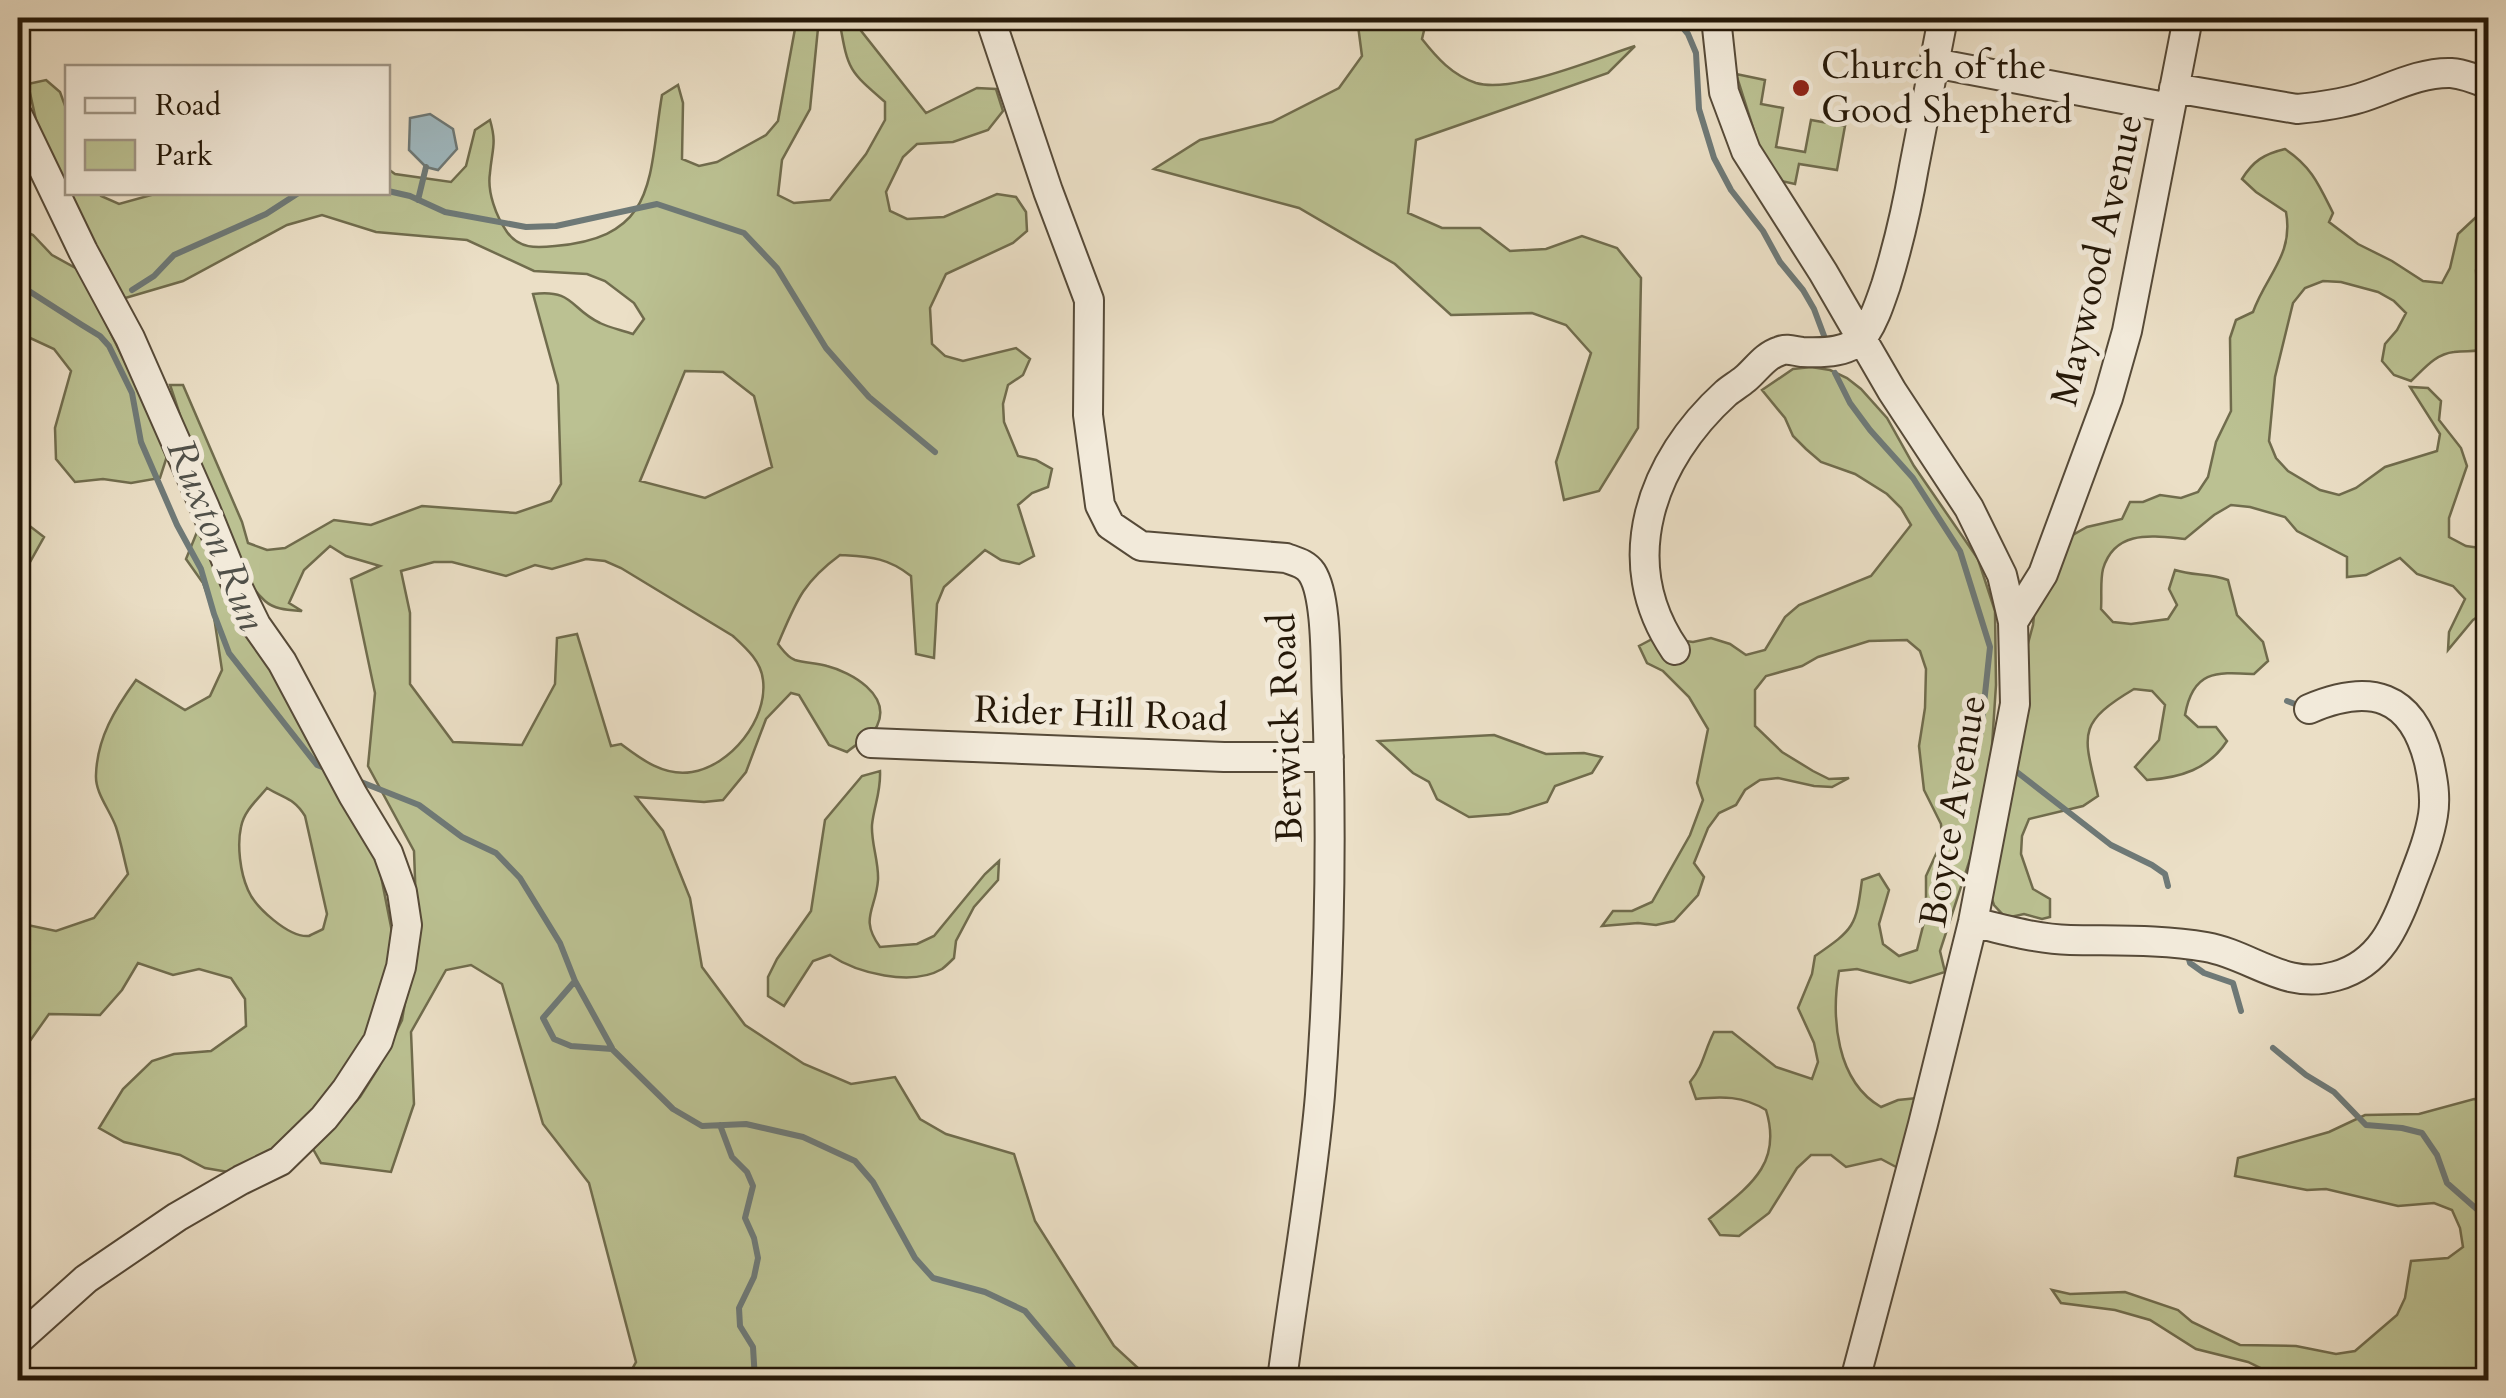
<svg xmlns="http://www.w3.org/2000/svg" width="2506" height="1398" viewBox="0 0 2506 1398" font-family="Cardo,serif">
	<rect width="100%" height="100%" fill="#ebdfc6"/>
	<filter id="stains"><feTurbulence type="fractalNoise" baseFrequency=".002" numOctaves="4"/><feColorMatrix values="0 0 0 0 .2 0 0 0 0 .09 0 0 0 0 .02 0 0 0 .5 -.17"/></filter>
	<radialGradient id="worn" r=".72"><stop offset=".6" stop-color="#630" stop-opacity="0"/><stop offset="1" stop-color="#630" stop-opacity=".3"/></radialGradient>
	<!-- green -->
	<path fill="#bbc192" stroke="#706c4d" stroke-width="2.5" fill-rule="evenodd" d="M797,18H819L810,109L782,160L778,195L794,203L830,200L866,154L885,120V102C849,71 848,70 840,24L858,27L926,113L977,88L996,89L1003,111L988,130L953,142L917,144L903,157L886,192L890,211L907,219L944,217L997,194L1016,197L1026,212L1027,231L1013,243L946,274L930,308L932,344L945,356L963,361L1016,348L1030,359L1023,375L1008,385L1003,404L1004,422L1018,456L1036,460L1052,469L1048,487L1032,493L1018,505L1034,556L1019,564L1001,560L985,550L944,587L937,604L934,658L916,654L911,576C887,557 870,557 840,555C802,583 796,602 778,644C783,650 787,657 795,660C805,663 817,663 827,666C851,672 892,695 877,726C872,736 856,744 847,752L829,745L799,695L791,693L766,719L746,772L723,800L704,802L636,797L663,831L690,898L702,967L745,1025L804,1064L851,1084L895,1077L920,1119L946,1134L1014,1154L1035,1221L1114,1346L1151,1380H626L636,1362L589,1183L543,1124L502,984L471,965L446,970L411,1032L414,1104L391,1172L321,1163L313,1149L360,1097L379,1067L402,1020L417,933L414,851L368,766L375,693L351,579L380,566L346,556L330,546L304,570L289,603L302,611C289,610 275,610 265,601C219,558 191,445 170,385H183L242,522L248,543L267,550L285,548L334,520L371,525L422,506L516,513L551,501L561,484L558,385L533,294C574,289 570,309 600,323C610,328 622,330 633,334L644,319L634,303L605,281L587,274L534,271L467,240L376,232L322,215L287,225L183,281L122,299L69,193H99L101,196L119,204L162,192H388V169L395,174L451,182L466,166L475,130L490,120C497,144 492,149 490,173C487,192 496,216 507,232C519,249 536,248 555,246C658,237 648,179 662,95L678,85L683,103L682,159L699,166L717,162L766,135L778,121ZM685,371L723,372L754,396L772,467L705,498L640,481ZM586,559L605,561L621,568L733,636C746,648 761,661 763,680C768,720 730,766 692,772C664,777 641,759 621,744L611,746L577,634L557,638L555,684L522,745L453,742L410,684V613L401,571L434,562H452L506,576L535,565L552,569Z
		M1357,18H1427L1422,39C1437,58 1452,75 1476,83C1513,94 1597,58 1635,46L1608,73L1416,140L1408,213L1442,228H1480L1510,251L1546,249L1582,236L1617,248L1641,278L1638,428L1599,491L1564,500L1556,462L1591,353L1566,325L1532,313L1451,315L1395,264L1299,208L1154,169L1200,140L1272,122L1339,88L1362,56Z
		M1736,74L1765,80L1761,104L1783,108L1776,147L1805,152L1811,120L1845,126L1837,170L1799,164L1795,184L1777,180L1761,153Z
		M46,80L60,92L67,111V190L36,120L28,84Z
		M2285,149C2312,167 2319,185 2333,213L2329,222L2358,244L2392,261L2423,281L2442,283L2450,268L2458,234L2488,206V249L2476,270L2477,288L2488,291V348C2475,353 2468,350 2454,352C2435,354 2424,369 2411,381L2394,375L2382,361L2385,344L2397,330L2406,313L2394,301L2378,292L2341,282L2323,281L2305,288L2293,303L2275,377L2269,441L2276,458L2288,471L2320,490L2339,495L2356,488L2385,467L2437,451L2440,434L2410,387L2428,388L2441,401L2439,420L2461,448L2467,466L2449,518V537L2466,546L2488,549V610L2473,620L2448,650L2449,632L2465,599L2453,586L2417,574L2400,558L2366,575L2347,577V557L2297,531L2285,517L2250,507L2231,505L2214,515L2185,539C2153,536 2115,529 2103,569C2100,581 2102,597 2101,609L2113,622L2131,624L2168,619L2177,605L2169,589L2175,570C2193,576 2209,573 2228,580L2237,615L2263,642L2268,661L2254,674C2216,672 2193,670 2185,715L2198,727H2216L2227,741C2209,769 2180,778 2147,780L2135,767L2159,740L2165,705L2152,691L2134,689C2075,724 2084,735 2098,796L2083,806L2029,819L2022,836L2021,854L2033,889L2050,899V917L2042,919L2024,914L2006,918L1994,905L1988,888L2020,673L2033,625L2035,607L2047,594L2062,551L2071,536L2087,527L2122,519L2130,502H2143L2160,495L2181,498L2198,492L2208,477L2216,442L2231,411L2230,338L2236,320L2253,312C2266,275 2294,255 2286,212L2256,192L2242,179C2253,161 2264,154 2285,149Z
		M18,228L33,235L52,255L79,270L169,450L160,478L131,483L103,479L75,482L56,459L55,428L71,371L54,349L28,337L18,342Z
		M1811,367L1830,370L1847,378L1861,389L1887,418L1914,466L1978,559L1995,611L1996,685L1990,776L1974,847L1940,951L1945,972L1910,983L1857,969L1839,971C1831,1018 1836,1081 1881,1107L1898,1100L1918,1098L1898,1168L1881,1159L1846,1167L1831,1155H1811L1797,1168L1769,1213L1739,1236L1720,1235L1709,1219C1748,1187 1783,1165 1766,1110C1743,1096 1722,1096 1696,1099L1690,1082C1704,1065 1704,1051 1714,1032H1732L1776,1067L1812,1079L1818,1062L1814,1043L1798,1008L1812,974L1815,956C1854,929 1856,927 1862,880L1879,874L1889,890L1879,924L1883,944L1899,956L1917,950L1926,914V876L1942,841L1941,824L1924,790L1921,764L1919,746L1925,708L1926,669L1920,651L1907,640L1869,641L1818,657L1802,666L1766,676L1755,690V726L1782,752L1813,771L1829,779L1849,778L1832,787L1814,786L1778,778L1760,780L1745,790L1736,805L1719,813L1708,828L1694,863L1704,877L1698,895L1674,921L1656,925L1638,923L1602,926L1613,911H1632L1652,902L1690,835L1703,800L1697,783L1708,729L1689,697L1663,671L1647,663L1639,646L1656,637L1693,642L1711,638L1730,644L1746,655L1765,650L1785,617L1799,605L1871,576L1911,525L1901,508L1887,494L1855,474L1821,462L1806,449L1793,436L1785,418L1762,390L1793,369Z
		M18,517L44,537L30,562L18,563Z
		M197,532L214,555L378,861L396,952L371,1032L325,1104L283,1144L234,1173L205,1168L180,1155L124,1142L99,1128L123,1089L152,1061L174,1054L211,1051L246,1026L245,999L231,978L199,969L173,975L138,963L122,990L100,1015L49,1014L27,1045L29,1083L18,1084V923L56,931L94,918L128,874C124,859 121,842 116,827C110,810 95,793 96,775C97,738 115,709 136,680L185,710L210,696L222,670L213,610L203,583L186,559ZM267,788C285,799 294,798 305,816L327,914L323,929C322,930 310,935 309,936C289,938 255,907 248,890C240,872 237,845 241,827C244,811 257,800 267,788Z
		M1494,735L1546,754L1584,753L1602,757L1592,773L1555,786L1547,802L1509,814L1469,817L1437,799L1429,782L1413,773L1378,741Z
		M880,771C881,793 874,805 872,825C871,843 879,862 878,880C876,910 859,918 880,947L917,944L934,936L985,874L999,861L998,880L974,907L956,941L954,958C950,962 946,966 942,969C911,987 857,973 830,955L813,961L784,1006L768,996V977L777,959L811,911L825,820L862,776Z
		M2474,1099L2488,1103V1380H2285L2248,1362L2196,1349L2150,1320L2115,1310L2061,1303L2052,1290L2070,1294L2125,1292L2178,1310L2192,1322L2240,1345L2296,1346L2336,1354L2355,1351L2397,1315L2405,1298L2411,1261L2448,1258L2463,1247L2460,1228L2452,1210L2434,1203L2398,1206L2326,1189L2307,1190L2235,1176L2238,1158L2329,1132L2365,1115L2419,1114Z"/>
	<!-- water -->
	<path fill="#9fb9c1" stroke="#6e7977" stroke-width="2.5" d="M430,114L453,129L457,149L438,170L426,167L409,150L410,118Z"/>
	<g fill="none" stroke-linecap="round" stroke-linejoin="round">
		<!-- stream -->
		<path stroke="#6e7977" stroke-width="6" d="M1678,18L1679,23L1688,34L1696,53L1699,109L1714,158L1731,190L1763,231L1780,262L1803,290L1814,309L1826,341
			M388,191L410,196L445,212L526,227L556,226L657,204L744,233L777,268L826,348L869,397L935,452
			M418,200L426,167
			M18,284L82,325L100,336L109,346L132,393L141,442L177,525L201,569L214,614L229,653L317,765L330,770
			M132,290L154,276L174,255L266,214L300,192
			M1835,373L1850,403L1870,430L1913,478L1960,551L1990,647L1981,732
			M2287,701L2303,707
			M2013,769L2111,845L2152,865L2165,874L2168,886
			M356,780L419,805L462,837L496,853L520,878L560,943L575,981L543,1018L554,1039L571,1046L612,1049L673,1109L702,1126L746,1124L803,1137L855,1161L873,1182L915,1258L933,1278L985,1292L1025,1311L1073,1368L1075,1380
			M2187,952L2190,963L2204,973L2233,983L2241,1011
			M575,981L612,1048
			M2273,1048L2306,1075L2334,1092L2366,1125L2402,1128L2422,1133L2437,1155L2447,1183L2488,1219
			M720,1125L732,1157L747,1172L753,1186L745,1218L754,1238L758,1258L754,1277L739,1308L740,1326L753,1347L755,1380"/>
		<!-- minor casing -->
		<g stroke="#564a38" stroke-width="32">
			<path id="minor" d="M990,18L1048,191L1089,300L1088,415L1100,505L1110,525L1141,546L1286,558C1297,562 1306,564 1312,573C1328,598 1325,670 1327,700C1332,831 1330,964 1320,1095C1312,1190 1294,1285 1282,1380
				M1716,18L1724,92L1746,151L1823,272L1892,391L1969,508L2002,575L2013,622L2015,704L1973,922L1923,1124L1855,1380
				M1934,63L2170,108
				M2174,88L2297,109C2318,107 2340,104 2360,98C2389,89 2419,72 2451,73C2464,74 2476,79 2488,84
				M18,116L83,251L130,338L205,508L235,582L256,625L282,662L353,795L388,853L402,892L407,925L401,967L378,1041L346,1090L324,1118L280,1161L241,1180L177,1217L86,1279L18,1340
				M2013,622L2043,574L2108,398L2127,331L2188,18
				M1675,650C1614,561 1652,460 1726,393C1732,388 1739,384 1745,379C1757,369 1764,356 1780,351C1787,348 1794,351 1802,352C1823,353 1852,353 1865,334C1875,319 1880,302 1886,285C1898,246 1907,208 1914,167C1924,117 1933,67 1943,18
				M871,743L1224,757H1329
				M1973,922C2005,930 2037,939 2070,940C2115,941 2161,939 2206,947C2252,955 2285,991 2336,976C2380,964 2396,925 2410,887C2419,863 2429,840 2433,815C2436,797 2433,780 2429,762C2412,694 2370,683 2309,709"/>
		</g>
		<!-- minor -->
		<use href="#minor" stroke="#f2eada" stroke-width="28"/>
	</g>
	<!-- markers -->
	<circle fill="#8f2418" stroke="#f2eada" stroke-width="4" cx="1801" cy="88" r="10"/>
	<g text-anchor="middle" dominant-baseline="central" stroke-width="10" stroke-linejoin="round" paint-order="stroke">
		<!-- poi labels -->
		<g font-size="38" fill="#251808" stroke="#f2eada" text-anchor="start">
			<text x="1821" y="66">Church of the<tspan x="1821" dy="44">Good Shepherd</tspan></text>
		</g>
		<!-- street labels -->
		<g font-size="38" fill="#251808" stroke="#f2eada">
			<text transform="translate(2097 260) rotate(-77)">Maywood Avenue</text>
			<text transform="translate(1101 714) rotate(2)">Rider Hill Road</text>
			<text transform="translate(1286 728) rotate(-92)">Berwick Road</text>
			<text transform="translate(1953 811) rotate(-80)">Boyce Avenue</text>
		</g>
		<!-- water labels -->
		<g font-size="40" font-style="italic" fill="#505049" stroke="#f2eada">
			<text transform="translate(216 535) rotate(68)">Ruxton Run</text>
		</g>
	</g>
	<!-- margin -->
	<rect width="2506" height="1398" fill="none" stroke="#ebdfc6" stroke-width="60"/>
	<rect x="20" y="20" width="2466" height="1358" fill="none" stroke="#251808" stroke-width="5"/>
	<rect x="30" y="30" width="2446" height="1338" fill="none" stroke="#251808" stroke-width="2.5"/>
	<!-- legend -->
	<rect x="65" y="65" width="325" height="130" fill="#f2eada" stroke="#a09686" stroke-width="2.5"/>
	<rect x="85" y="98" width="50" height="15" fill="#f2eada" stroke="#a09686" stroke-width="2.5"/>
	<text x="155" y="115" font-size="30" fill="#251808">Road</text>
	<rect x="85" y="140" width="50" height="30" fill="#bbc192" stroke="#a09686" stroke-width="2.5"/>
	<text x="155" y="165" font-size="30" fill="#251808">Park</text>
	<rect width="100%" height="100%" filter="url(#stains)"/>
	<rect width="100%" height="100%" fill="url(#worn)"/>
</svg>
